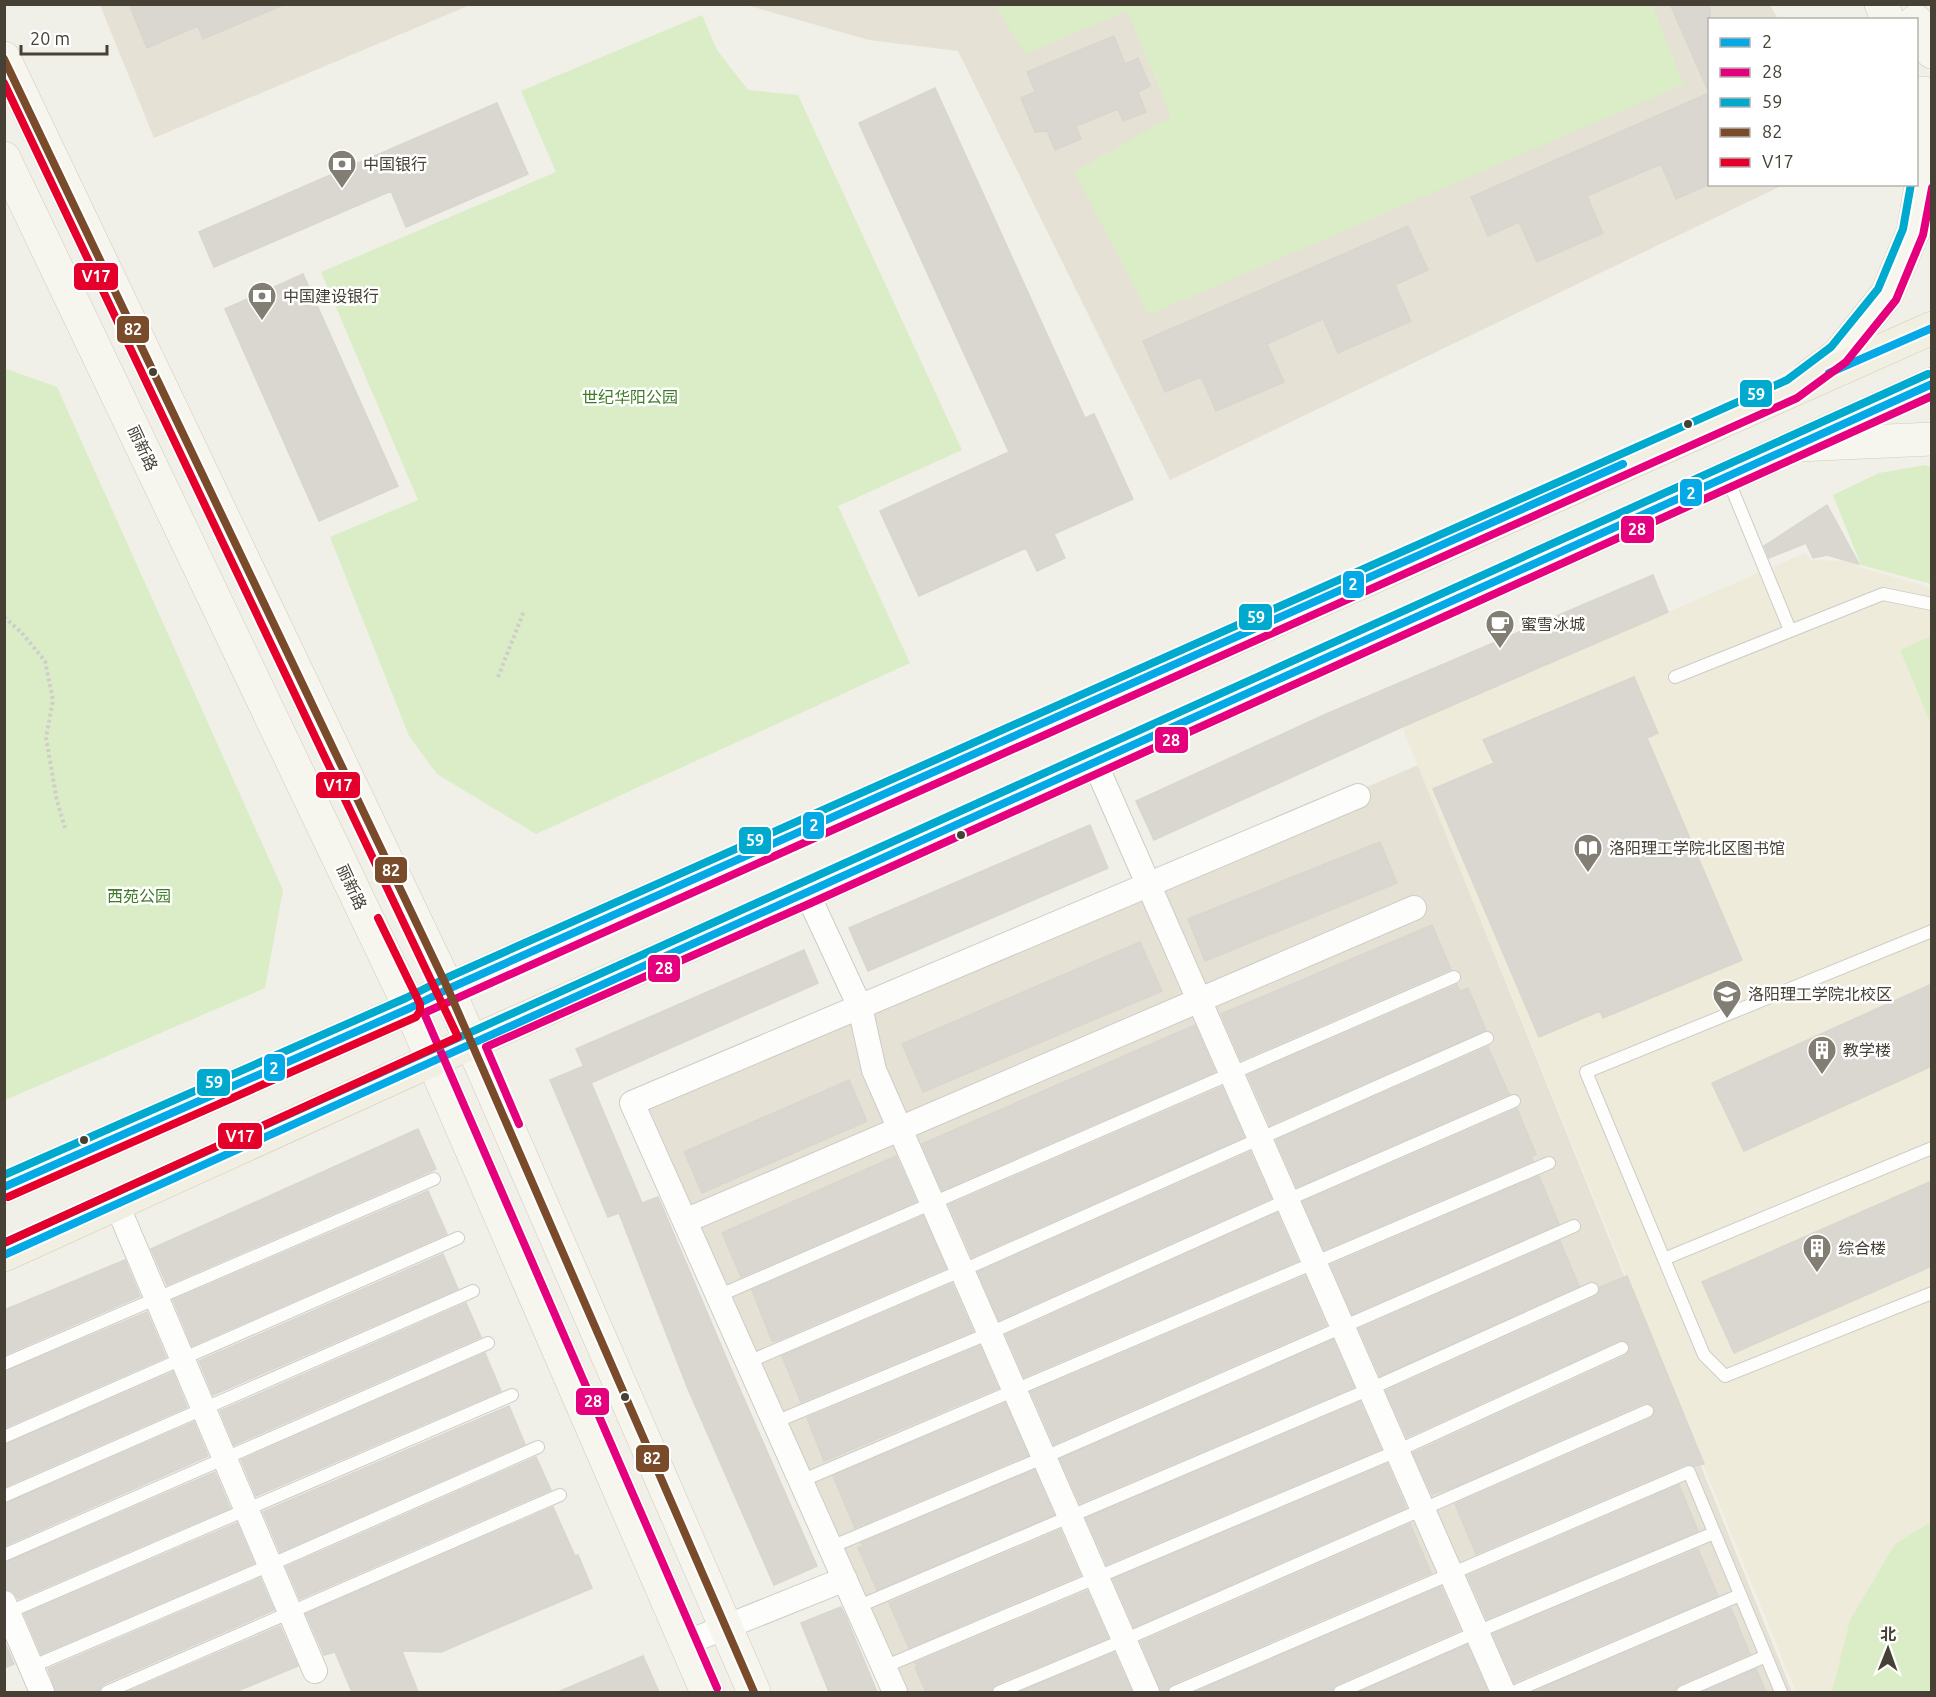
<svg xmlns="http://www.w3.org/2000/svg" width="1936" height="1697" viewBox="0 0 1936 1697" font-family="Ubuntu,'Noto Sans SC',sans-serif">
	<rect width="100%" height="100%" fill="#f0efe8"/>
	<!-- residential -->
	<path fill="#e5e1d5" d="M100,5H470L154,138Z
		M746,5H1770L1778,19L1710,20V184L1783,185L1170,480L958,51L869,40Z
		M1418,765L1792,1692H895L632,1103Z"/>
	<!-- education -->
	<path fill="#efebda" d="M1850,550L1859,567L1931,588V1692H1796L1402,727L1805,553L1811,560L1841,561Z"/>
	<!-- green -->
	<path fill="#daedc6" d="M995,5H1652L1684,84L1149,315L1074,172L1171,117L1127,11L1025,54Z
		M702,15L717,50L748,90L798,95L962,450L838,506L910,663L536,834L437,774L409,736L330,537L418,500L321,272L556,172L521,91Z
		M4,368L57,387L283,890L265,988L5,1100Z
		M1925,465L1931,467V584L1861,565L1833,495L1879,473Z
		M1931,636V724L1900,650Z
		M1931,1522V1692H1832L1850,1620L1895,1544Z"/>
	<!-- building -->
	<path fill="#dad7d0" stroke="#d8d6ce" stroke-width="1.5" d="M129,4H283V5L203,39L198,26L147,48Z
		M1670,4H1710V184L1676,199L1661,164L1587,196L1603,233L1537,262L1519,222L1488,236L1471,197L1709,93Z
		M1114,36L1125,64L1138,58L1150,86L1138,92L1146,112L1123,121L1118,109L1076,126L1081,139L1055,150L1047,131L1035,132L1021,98L1035,92L1027,72Z
		M935,88L1085,418L1094,414L1133,499L1054,534L1065,558L1037,571L1026,548L919,596L880,511L1009,452L859,123Z
		M497,103L528,174L406,227L391,191L214,267L199,232Z
		M1408,226L1428,270L1395,285L1411,321L1338,353L1323,319L1267,344L1284,382L1216,411L1201,377L1165,392L1143,341Z
		M303,274L398,486L319,521L225,309Z
		M1827,505L1859,564L1827,555L1813,558L1806,543L1769,558L1764,546Z
		M1653,575L1668,612L1402,727L1154,840L1136,801L1324,715Z
		M1634,677L1658,733L1647,738L1742,960L1603,1018L1600,1011L1539,1037L1433,789L1494,763L1483,740Z
		M1090,825L1108,868L868,971L849,928Z
		M1380,842L1397,883L1205,961L1188,919Z
		M1432,925L1451,969L1241,1060L1221,1014Z
		M1140,942L1162,991L923,1092L902,1044Z
		M804,950L818,983L591,1083L576,1049Z
		M1932,984V1066L1744,1151L1712,1083Z
		M1457,985L1460,991L1468,988L1486,1030L1270,1125L1248,1075Z
		M1195,1025L1215,1072L942,1190L922,1144L924,1143Z
		M1488,1047L1509,1094L1297,1187L1276,1140Z
		M584,1066L642,1203L658,1197L731,1369L817,1566L774,1585L688,1389L619,1213L608,1217L550,1080Z
		M849,1080L867,1121L702,1193L684,1152Z
		M1222,1087L1244,1137L972,1257L949,1205Z
		M1517,1109L1536,1154L1531,1157L1533,1161L1324,1250L1303,1202Z
		M418,1129L436,1169L167,1285L151,1249Z
		M1250,1152L1271,1198L999,1320L978,1272Z
		M896,1156L916,1201L741,1277L722,1233Z
		M1539,1176L1559,1224L1352,1314L1331,1265Z
		M1932,1181V1266L1734,1353L1702,1282Z
		M428,1191L447,1234L192,1346L173,1300Z
		M1277,1213L1298,1261L1024,1377L1006,1335Z
		M923,1216L946,1268L776,1341H772L752,1290Z
		M1560,1241L1579,1286L1380,1376L1359,1329Z
		M443,1254L458,1289L213,1395L199,1361Z
		M125,1260L140,1296L4,1355V1310Z
		M1305,1276L1326,1325L1054,1444L1031,1392Z
		M1627,1276L1704,1464L1695,1466L1686,1464L1476,1554L1455,1504L1650,1419L1655,1412L1654,1407L1648,1403H1644L1449,1489L1432,1494L1413,1453L1625,1356L1630,1349L1629,1344L1623,1340L1619,1341L1407,1437L1386,1391L1595,1297L1599,1293L1600,1287Z
		M952,1284L973,1331L801,1402L782,1356Z
		M466,1303L481,1337L234,1445L220,1411Z
		M147,1312L166,1357L4,1428V1372Z
		M1333,1340L1354,1387L1080,1503L1060,1459Z
		M980,1346L998,1388L824,1461L807,1418Z
		M485,1353L501,1391L256,1496L241,1460Z
		M173,1372L187,1407L4,1487V1445Z
		M1360,1402L1381,1449L1107,1564L1086,1518Z
		M1005,1403L1028,1455L855,1528L833,1476Z
		M509,1406L525,1444L280,1552L263,1512Z
		M194,1422L208,1456L4,1546V1504Z
		M536,1457L551,1490L300,1599L286,1567Z
		M1387,1464L1405,1505L1404,1506L1405,1508L1134,1627L1113,1579Z
		M1034,1470L1054,1515L877,1590L858,1548L863,1546L861,1543Z
		M215,1472L230,1508L18,1599L13,1592L4,1589V1563Z
		M1679,1485L1698,1531L1487,1619L1468,1576Z
		M553,1507L575,1556L578,1555L592,1588L441,1652L402,1651L418,1692H352L335,1652L324,1655L306,1614Z
		M237,1523L254,1563L41,1654L24,1614Z
		M1410,1524L1431,1573L1172,1684L1168,1688L1167,1692H1161L1141,1642Z
		M1060,1530L1080,1575L909,1648L889,1603Z
		M1698,1549L1718,1596L1514,1682L1493,1634Z
		M260,1578L274,1610L104,1684L100,1688L99,1692H56L48,1669Z
		M1441,1587L1460,1630L1337,1684L1333,1688L1332,1692H1195Z
		M1087,1591L1108,1638L996,1684L992,1688L991,1692H926L915,1667L917,1666L915,1663Z
		M841,1607L846,1617L877,1692H829L801,1623Z
		M1731,1608L1750,1654L1680,1684L1676,1688L1675,1692H1533Z
		M280,1626L298,1666L235,1692H127Z
		M4,1640L14,1664L4,1668Z
		M1467,1645L1488,1692H1359Z
		M1114,1653L1132,1692H1019Z
		M643,1656L659,1692H558Z
		M1756,1669L1766,1692H1703Z"/>
	<g fill="none" stroke-linecap="round" stroke-linejoin="round">
		<!-- service casing -->
		<g stroke="#ceccc6" stroke-width="14">
			<path id="service" d="M1727,477L1790,630
				M1675,677L1883,594L1932,604
				M1932,931L1586,1072L1704,1355L1725,1376L1932,1293
				M1664,1259L1932,1148
				M718,1296L1454,977
				M748,1362L963,1270L1487,1038
				M4,1364L434,1179
				M775,1422L990,1333L1287,1200L1514,1101
				M4,1437L458,1238
				M801,1481L1549,1163
				M4,1496L473,1291
				M831,1547L1045,1457L1574,1226
				M4,1555L488,1343
				M857,1607L1370,1389L1592,1289
				M9,1612L512,1395
				M31,1667L270,1565L538,1447
				M884,1667L1397,1451L1622,1348
				M107,1692L560,1495
				M999,1692L1124,1640L1647,1411
				M1175,1692L1689,1472L1781,1692
				M1340,1692L1477,1632L1714,1533
				M1513,1692L1740,1595
				M1683,1692L1766,1656"/>
		</g>
		<!-- minor casing -->
		<g stroke="#ceccc6" stroke-width="26">
			<path id="minor" d="M1095,763L1503,1692
				M807,893L860,1007L874,1070L1147,1692
				M117,1205L315,1671
				M685,1221L1414,908
				M4,1603L42,1692
				M686,1643L845,1579
				M895,1692L632,1103L1358,796"/>
		</g>
		<!-- secondary casing -->
		<g stroke="#d0ccbe" stroke-width="34">
			<path id="secondary" d="M1881,4L1888,20
				M1916,21L1932,52
				M4,58L448,989L754,1692
				M4,158L410,1008L707,1692
				M1808,377L1838,355L1887,294L1913,232L1924,170V93
				M1797,445L1932,439"/>
		</g>
		<!-- primary casing -->
		<g stroke="#d3cdb4" stroke-width="34">
			<path id="primary" d="M4,1187L410,1008L448,989L1932,328
				M4,1255L472,1042L807,893L1932,384"/>
		</g>
		<!-- path -->
		<path stroke="#d1cec9" stroke-width="4" stroke-dasharray="3 3" stroke-linecap="butt" d="M4,617L21,632L45,661L53,700L46,738L57,801L65,828
			M498,677L524,611"/>
		<!-- service -->
		<use href="#service" stroke="#fdfdfc" stroke-width="12"/>
		<!-- minor -->
		<use href="#minor" stroke="#fdfdfc" stroke-width="24"/>
		<!-- secondary -->
		<use href="#secondary" stroke="#f6f5ee" stroke-width="33"/>
		<!-- primary -->
		<use href="#primary" stroke="#f1eee2" stroke-width="33"/>
		<!-- bus-1 casing -->
		<g stroke="#fff" stroke-width="12">
			<path id="bus-1" d="M1829,373L1932,328
				M4,1187L410,1008L448,989L1623,464
				M4,1255L1932,384"/>
		</g>
		<!-- bus-2 casing -->
		<g stroke="#fff" stroke-width="12">
			<path id="bus-2" d="M519,1124L486,1047L811,903L1932,396
				M717,1688L424,1013L1797,398L1846,362L1896,300L1923,235L1932,188"/>
		</g>
		<!-- bus-3 casing -->
		<g stroke="#fff" stroke-width="12">
			<path id="bus-3" d="M4,1175L406,998L444,979L1787,380L1831,347L1878,289L1903,229L1911,184
				M4,1243L1928,374"/>
		</g>
		<!-- bus-4 casing -->
		<g stroke="#fff" stroke-width="12">
			<path id="bus-4" d="M4,59L448,989L754,1692"/>
		</g>
		<!-- bus-5 casing -->
		<g stroke="#fff" stroke-width="12">
			<path id="bus-5" d="M4,83L458,1037L4,1243
				M8,1197L416,1017L420,1011V1004L378,918"/>
		</g>
		<!-- bus-1 -->
		<use href="#bus-1" stroke="#04a9e6" stroke-width="8"/>
		<!-- bus-2 -->
		<use href="#bus-2" stroke="#e5007d" stroke-width="8"/>
		<!-- bus-3 -->
		<use href="#bus-3" stroke="#00a9ce" stroke-width="8"/>
		<!-- bus-4 -->
		<use href="#bus-4" stroke="#7a4b2a" stroke-width="8"/>
		<!-- bus-5 -->
		<use href="#bus-5" stroke="#e4002b" stroke-width="8"/>
	</g>
	<!-- icons -->
	<defs>
		<g id="bank-pin" transform="scale(1.5)"><path d="M0 17L-7.5 6A9.5 9.5 0 1 1 7.5 6Z" fill="#827e73" stroke="#fff"/><path d="M-6-4H6V4H-6ZM0-2.3a2.3 2.3 0 1 0 0 4.6a2.3 2.3 0 1 0 0-4.6Z" fill="#fff"/></g>
		<g id="cafe-pin" transform="scale(1.5)"><path d="M0 17L-7.5 6A9.5 9.5 0 1 1 7.5 6Z" fill="#827e73" stroke="#fff"/><path d="M-5.5-4.5H6V0H3Q3 3.5 0 3.5H-2.5Q-5.5 3.5-5.5 0ZM3-3.2v2h1.7v-2ZM-6 4.5H4V6H-6Z" fill="#fff"/></g>
		<g id="library-pin" transform="scale(1.5)"><path d="M0 17L-7.5 6A9.5 9.5 0 1 1 7.5 6Z" fill="#827e73" stroke="#fff"/><path d="M-6-4Q-3-5.5-.7-3.5V5Q-3 3-6 4ZM6-4Q3-5.5 .7-3.5V5Q3 3 6 4Z" fill="#fff"/></g>
		<g id="university-pin" transform="scale(1.5)"><path d="M0 17L-7.5 6A9.5 9.5 0 1 1 7.5 6Z" fill="#827e73" stroke="#fff"/><path d="M0-5L7-2L0 1L-7-2ZM-4 1L0 2.5L4 1V4Q0 6-4 4Z" fill="#fff"/></g>
		<g id="building-pin" transform="scale(1.5)"><path d="M0 17L-7.5 6A9.5 9.5 0 1 1 7.5 6Z" fill="#827e73" stroke="#fff"/><path d="M-4-6H4V6H1V3H-1V6H-4ZM-2.5-4.3h1.7v1.8h-1.7ZM.8-4.3h1.7v1.8H.8ZM-2.5-1h1.7V.8h-1.7ZM.8-1h1.7V.8H.8Z" fill="#fff"/></g>
	</defs>
	<g fill-rule="evenodd">
		<use href="#bank-pin" x="342" y="164"/>
		<use href="#bank-pin" x="262" y="296"/>
		<use href="#cafe-pin" x="1500" y="624"/>
		<use href="#library-pin" x="1588" y="848"/>
		<use href="#university-pin" x="1727" y="994"/>
		<use href="#building-pin" x="1822" y="1050"/>
		<use href="#building-pin" x="1817" y="1248"/>
	</g>
	<!-- markers -->
	<g fill="#464134" stroke="#fff" stroke-width="2">
		<circle cx="153" cy="372" r="5"/>
		<circle cx="1688" cy="424" r="5"/>
		<circle cx="961" cy="835" r="5"/>
		<circle cx="84" cy="1140" r="5"/>
		<circle cx="625" cy="1397" r="5"/>
	</g>
	<g text-anchor="middle" dominant-baseline="central" stroke-width="5" stroke-linejoin="round" paint-order="stroke">
		<!-- poi labels -->
		<g font-size="16" fill="#464134" stroke="#fff" text-anchor="start">
			<text x="363" y="164">中国银行</text>
			<text x="283" y="296">中国建设银行</text>
			<text x="1521" y="624">蜜雪冰城</text>
			<text x="1609" y="848">洛阳理工学院北区图书馆</text>
			<text x="1748" y="994">洛阳理工学院北校区</text>
			<text x="1843" y="1050">教学楼</text>
			<text x="1838" y="1248">综合楼</text>
		</g>
		<!-- park labels -->
		<g font-size="16" fill="#3d7c24" stroke="#fff">
			<text x="630" y="397">世纪华阳公园</text>
			<text x="139" y="896">西苑公园</text>
		</g>
		<!-- street labels -->
		<g font-size="16" fill="#464134" stroke="#fff">
			<text transform="translate(143 448) rotate(65)">丽新路</text>
			<text transform="translate(352 887) rotate(65)">丽新路</text>
		</g>
	</g>
	<g stroke="#fff" stroke-width="2">
		<rect x="73" y="262" width="46" height="29" rx="6" fill="#e4002b"/>
		<rect x="116" y="315" width="34" height="29" rx="6" fill="#7a4b2a"/>
		<rect x="1739" y="379" width="34" height="29" rx="6" fill="#00a9ce"/>
		<rect x="1679" y="478" width="24" height="29" rx="6" fill="#04a9e6"/>
		<rect x="1620" y="515" width="35" height="29" rx="6" fill="#e5007d"/>
		<rect x="1342" y="570" width="23" height="29" rx="6" fill="#04a9e6"/>
		<rect x="1238" y="603" width="35" height="28" rx="6" fill="#00a9ce"/>
		<rect x="1154" y="726" width="35" height="28" rx="6" fill="#e5007d"/>
		<rect x="315" y="771" width="46" height="28" rx="6" fill="#e4002b"/>
		<rect x="802" y="811" width="23" height="29" rx="6" fill="#04a9e6"/>
		<rect x="738" y="826" width="34" height="29" rx="6" fill="#00a9ce"/>
		<rect x="374" y="856" width="34" height="28" rx="6" fill="#7a4b2a"/>
		<rect x="647" y="954" width="34" height="29" rx="6" fill="#e5007d"/>
		<rect x="263" y="1053" width="23" height="29" rx="6" fill="#04a9e6"/>
		<rect x="196" y="1068" width="35" height="29" rx="6" fill="#00a9ce"/>
		<rect x="217" y="1122" width="46" height="28" rx="6" fill="#e4002b"/>
		<rect x="575" y="1387" width="35" height="29" rx="6" fill="#e5007d"/>
		<rect x="635" y="1444" width="35" height="29" rx="6" fill="#7a4b2a"/>
	</g>
	<g font-size="16" text-anchor="middle" font-weight="bold" fill="#fff">
		<text x="96" y="282">V17</text>
		<text x="133" y="335">82</text>
		<text x="1756" y="400">59</text>
		<text x="1691" y="499">2</text>
		<text x="1637" y="535">28</text>
		<text x="1353" y="590">2</text>
		<text x="1256" y="623">59</text>
		<text x="1171" y="746">28</text>
		<text x="338" y="791">V17</text>
		<text x="814" y="831">2</text>
		<text x="755" y="846">59</text>
		<text x="391" y="876">82</text>
		<text x="664" y="974">28</text>
		<text x="274" y="1074">2</text>
		<text x="214" y="1088">59</text>
		<text x="240" y="1142">V17</text>
		<text x="593" y="1407">28</text>
		<text x="652" y="1464">82</text>
	</g>
	<!-- border -->
	<rect width="1936" height="1697" fill="none" stroke="#464134" stroke-width="12"/>
	<!-- legend -->
	<rect x="1708" y="18" width="210" height="168" fill="#ffffff" stroke="#b5b3ae" stroke-width="1.5"/>
	<rect x="1720" y="38" width="30" height="9" fill="#04a9e6" stroke="#b5b3ae" stroke-width="1.5"/>
	<text x="1762" y="48" font-size="18" fill="#464134">2</text>
	<rect x="1720" y="68" width="30" height="9" fill="#e5007d" stroke="#b5b3ae" stroke-width="1.5"/>
	<text x="1762" y="78" font-size="18" fill="#464134">28</text>
	<rect x="1720" y="98" width="30" height="9" fill="#00a9ce" stroke="#b5b3ae" stroke-width="1.5"/>
	<text x="1762" y="108" font-size="18" fill="#464134">59</text>
	<rect x="1720" y="128" width="30" height="9" fill="#7a4b2a" stroke="#b5b3ae" stroke-width="1.5"/>
	<text x="1762" y="138" font-size="18" fill="#464134">82</text>
	<rect x="1720" y="158" width="30" height="9" fill="#e4002b" stroke="#b5b3ae" stroke-width="1.5"/>
	<text x="1762" y="168" font-size="18" fill="#464134">V17</text>
	<!-- north arrow -->
	<g transform="translate(1888 1649) rotate(1)" stroke="#ffffff" stroke-width="4.5" paint-order="stroke">
	<path d="M0-4.5L10 22L0 15L-10 22Z" fill="#464134"/>
	<text y="-9" font-size="16" font-weight="bold" text-anchor="middle" fill="#464134">北</text>
	</g>
	<!-- scale -->
	<path d="M21 45v9h86v-9" fill="none" stroke="#464134" stroke-width="3"/>
	<text x="30" y="45" font-size="18" fill="#464134" stroke="#ffffff" stroke-width="4.5" paint-order="stroke">20 m</text>
</svg>
